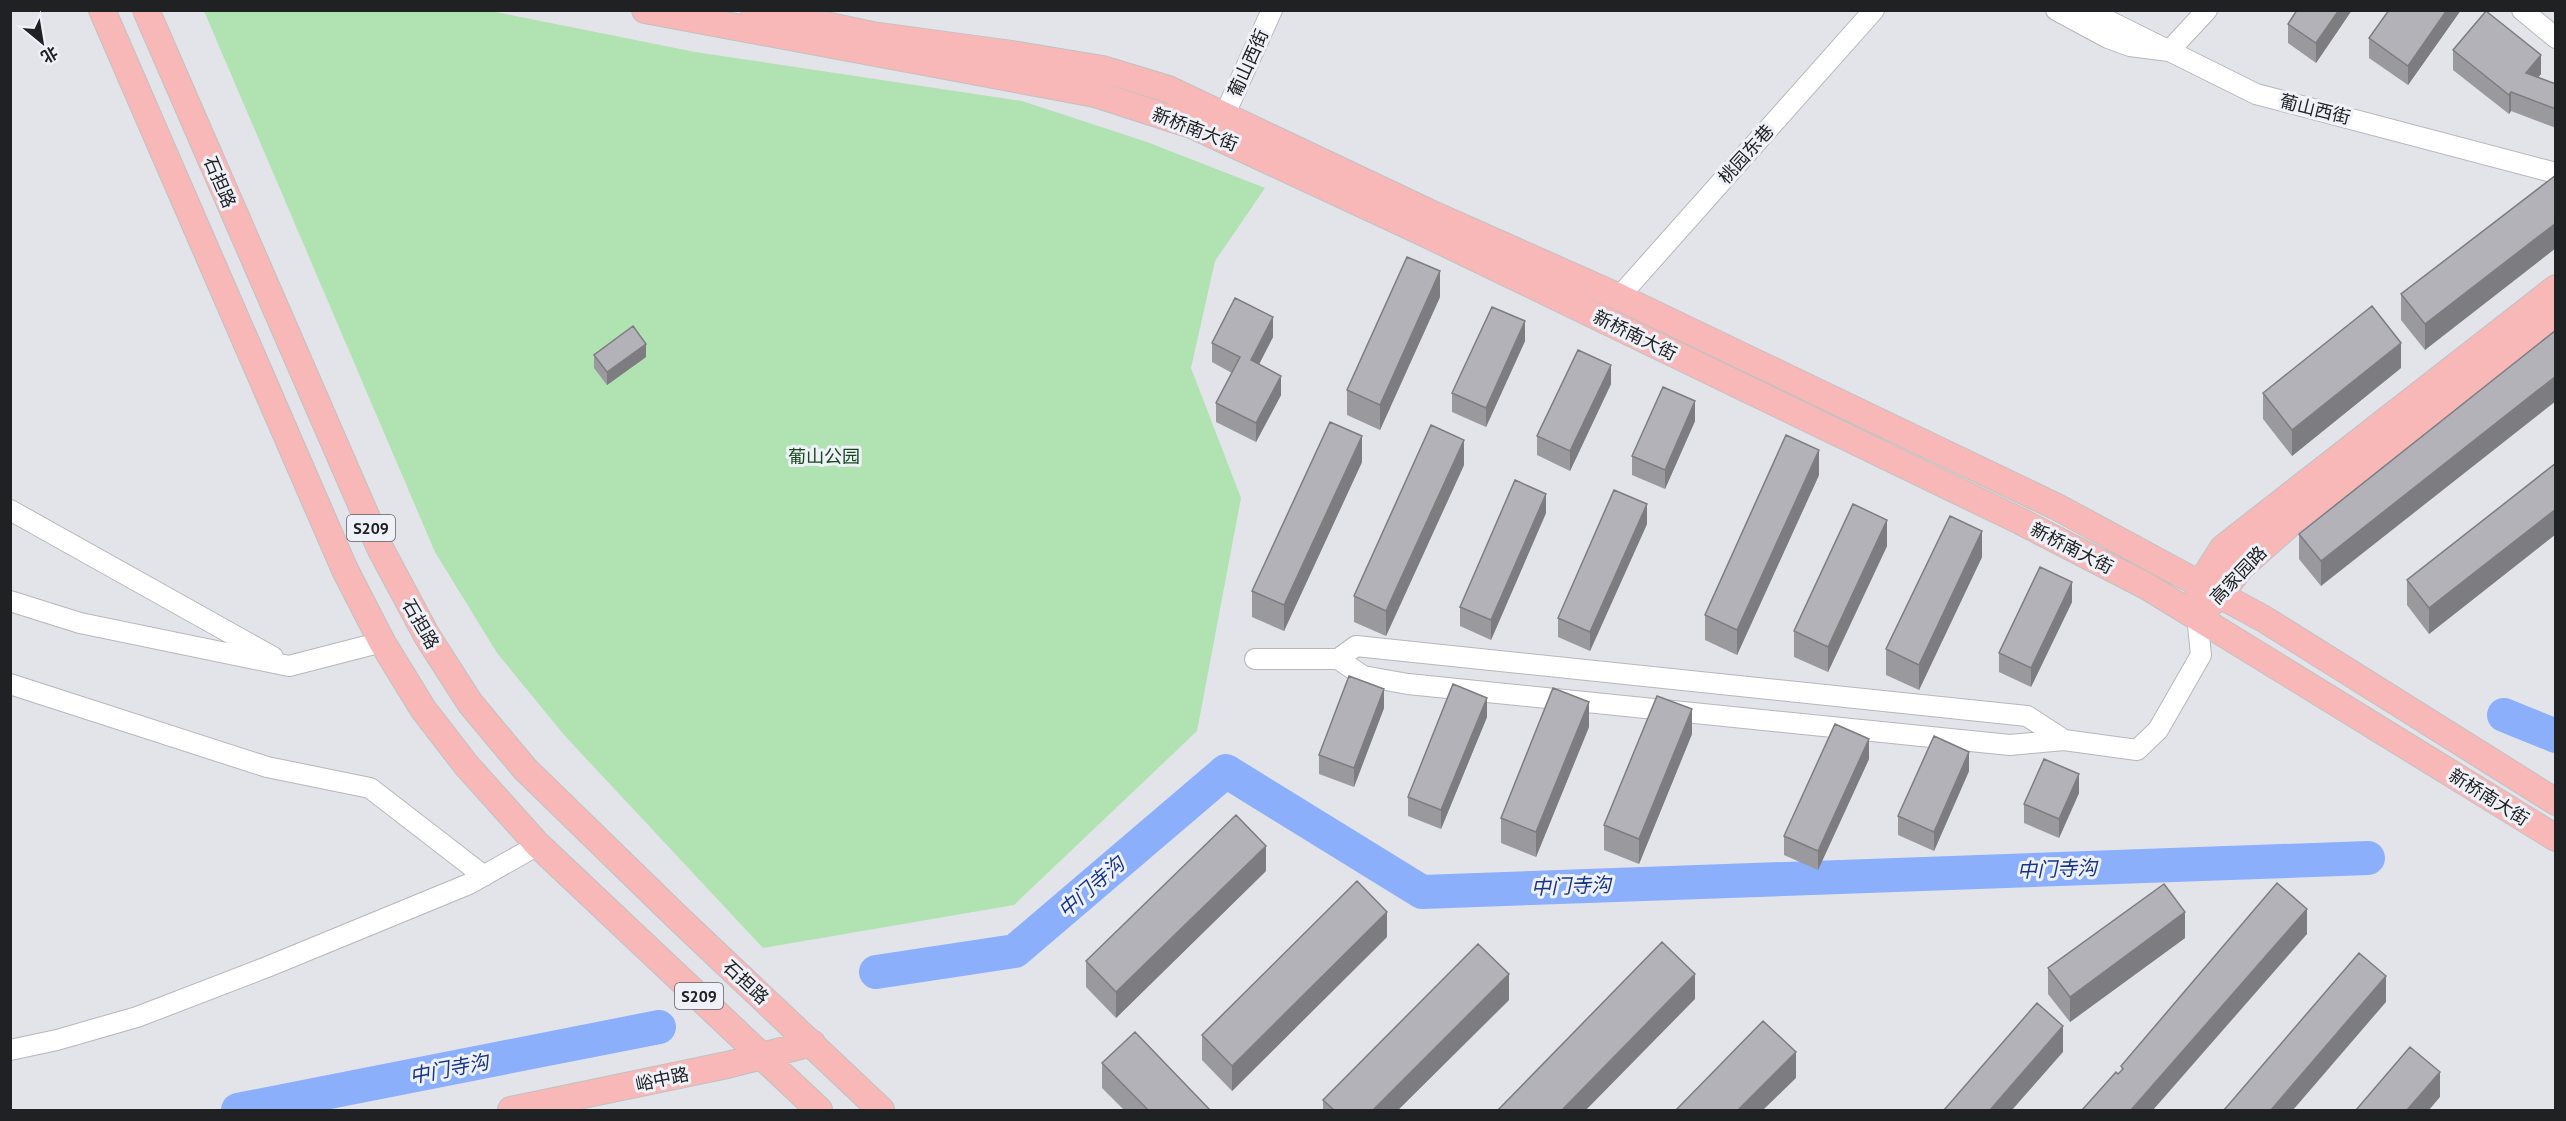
<svg xmlns="http://www.w3.org/2000/svg" width="2566" height="1121" viewBox="0 0 2566 1121" font-family="'PT Sans','Noto Sans SC',sans-serif">
	<rect width="100%" height="100%" fill="#e2e4ea"/>
	<!-- green -->
	<path fill="#b0e2b2" d="M204,11H491L695,52L1022,101L1147,142L1265,188L1215,261L1191,368L1241,498L1197,731L1014,905L763,948L565,736L497,653L435,552Z"/>
	<g fill="none" stroke-linecap="round" stroke-linejoin="round">
		<!-- river -->
		<path stroke="#8caffb" stroke-width="34" d="M2504,715L2556,736
			M876,972L1015,951L1226,771L1422,892L2368,858
			M238,1110L659,1027"/>
		<!-- minor casing -->
		<g stroke="#b5b7bd" stroke-width="22">
			<path id="minor" d="M2056,10L2108,38L2130,46L2169,51L2207,10
				M2087,10L2256,94L2556,173
				M2522,10L2556,38
				M1224,116L1272,10
				M1619,297L1874,10
				M10,510L273,657
				M10,601L80,623L289,666L382,642
				M1255,659H1338L1363,676L1408,684L2010,745L2064,740L2137,750L2158,730L2201,655L2197,615
				M1338,659L1356,646L2027,716L2064,740
				M10,684L267,767L370,788L484,876
				M10,1050L57,1040L137,1017L267,967L469,884L538,845"/>
		</g>
		<!-- major casing -->
		<g stroke="#c1c1c1" stroke-width="28">
			<path id="major" d="M102,10L345,570L382,642L423,709L467,766L538,845L819,1110
				M146,10L380,548L427,636L470,703L525,769L677,917L881,1110
				M645,10L1095,94L1194,126L1422,232L2020,521L2148,587L2556,838
				M754,10L872,35L1012,54L1102,69L1168,89L1430,213L1619,297L2059,508L2264,619L2556,802
				M2198,603L2199,586L2223,548L2556,288
				M2207,607L2219,596L2241,567L2293,521L2556,316
				M511,1110L727,1065L812,1043"/>
		</g>
		<!-- minor -->
		<use href="#minor" stroke="#fff" stroke-width="20"/>
		<!-- major -->
		<use href="#major" stroke="#f8b8b8" stroke-width="26"/>
	</g>
	<!-- wall -->
	<path fill="#99999e" d="M2297,10H2352L2316,63L2288,43V24Z
		M2389,10H2461L2408,85L2369,58V38Z
		M2453,50L2541,74L2538,77L2556,84V128L2511,111L2509,114L2453,70Z
		M2556,175L2425,350L2401,320V294Z
		M1440,297L1380,430L1347,415V390Z
		M2556,330L2321,586L2299,559V534Z
		M1273,337L1259,364L1281,395L1256,442L1216,422V403L1232,373L1212,362V343Z
		M1525,341L1486,427L1452,412V393Z
		M594,355L646,357L607,385L594,368Z
		M2401,368L2292,456L2263,419V393Z
		M1611,384L1570,471L1537,455V436Z
		M1695,421L1665,489L1632,475V456Z
		M1362,462L1284,631L1252,617V591Z
		M2556,463V534L2429,634L2407,605V580Z
		M1464,465L1386,636L1354,622V596Z
		M1819,475L1737,655L1705,640V615Z
		M1546,513L1491,640L1460,626V607Z
		M1647,524L1590,651L1558,637V618Z
		M1887,546L1828,672L1794,657V631Z
		M1982,557L1919,690L1886,675V649Z
		M2072,602L2031,687L1999,672V653Z
		M1384,708L1354,787L1319,774V755Z
		M1487,717L1441,829L1408,816V797Z
		M1589,727L1536,857L1501,843V818Z
		M1692,734L1639,864L1604,850V825Z
		M1869,759L1818,870L1784,855V836Z
		M1969,771L1934,851L1898,835V816Z
		M2079,793L2059,838L2024,823V804Z
		M1266,871L1116,1018L1086,987V961Z
		M1387,937L1232,1091L1202,1060V1035Z
		M2185,938L2070,1022L2048,994V968Z
		M1509,1000L1398,1110H1323V1100Z
		M1102,1063L1210,1110H1124L1102,1088Z"/>
	<!-- shaded-wall -->
	<path fill="#7d7d81" d="M2339,10H2352L2316,63V43Z
		M2447,10H2461L2408,85V66Z
		M2541,55V74L2526,92V73Z
		M2511,92V111L2509,114V95Z
		M2556,223V248L2425,350V324Z
		M1440,271V297L1380,430V405Z
		M1273,317V337L1251,380V360Z
		M1525,321V341L1486,427V408Z
		M2401,343V368L2292,456V430Z
		M646,344V357L607,385V372Z
		M1611,365V384L1570,471V451Z
		M1281,376V395L1256,442V423Z
		M2556,376V401L2321,586V561Z
		M1695,401V421L1665,489V470Z
		M1362,436V462L1284,631V605Z
		M1464,440V465L1386,636V611Z
		M1819,450V475L1737,655V630Z
		M1546,494V513L1491,640V620Z
		M1647,504V524L1590,651V632Z
		M2556,509V534L2429,634V608Z
		M1887,520V546L1828,672V647Z
		M1982,531V557L1919,690V665Z
		M2072,582V602L2031,687V668Z
		M1384,689V708L1354,787V768Z
		M1487,698V717L1441,829V810Z
		M1589,702V727L1536,857V832Z
		M1692,709V734L1639,864V839Z
		M1869,739V759L1818,870V851Z
		M1969,752V771L1934,851V832Z
		M2079,774V793L2059,838V819Z
		M1266,846V871L1116,1018V992Z
		M2307,909V934L2153,1110H2131Z
		M1387,912V937L1232,1091V1066Z
		M2185,912V938L2070,1022V997Z
		M1509,974V1000L1398,1110H1373Z
		M1695,974V999L1586,1110H1562Z
		M2386,976V1002L2293,1110H2271Z
		M2063,1026V1052L2012,1110H1990Z
		M1796,1052V1078L1763,1110H1738Z
		M2440,1072V1097L2429,1110H2407Z"/>
	<!-- building -->
	<path fill="#b2b2b8" stroke="#7d7d81" stroke-width="1.5" d="M2297,10H2339L2316,43L2288,24Z
		M2389,10H2447L2408,66L2369,38Z
		M2486,11L2541,55L2526,73L2556,84V109L2511,92L2509,95L2453,50Z
		M2556,175V223L2425,324L2401,294Z
		M1407,257L1440,271L1380,405L1347,390Z
		M1235,298L1273,317L1251,360L1281,376L1256,423L1216,403L1240,357L1212,343Z
		M2372,306L2401,343L2292,430L2263,393Z
		M1492,307L1525,321L1486,408L1452,393Z
		M633,326L646,344L607,372L594,355Z
		M2556,330V376L2321,561L2299,534Z
		M1578,350L1611,365L1570,451L1537,436Z
		M1663,387L1695,401L1665,470L1632,456Z
		M1330,422L1362,436L1284,605L1252,591Z
		M1431,425L1464,440L1386,611L1354,596Z
		M1786,435L1819,450L1737,630L1705,615Z
		M2556,463V509L2429,608L2407,580Z
		M1515,480L1546,494L1491,620L1460,607Z
		M1614,490L1647,504L1590,632L1558,618Z
		M1853,504L1887,520L1828,647L1794,631Z
		M1950,516L1982,531L1919,665L1886,649Z
		M2040,567L2072,582L2031,668L1999,653Z
		M1349,676L1384,689L1354,768L1319,755Z
		M1453,684L1487,698L1441,810L1408,797Z
		M1553,688L1589,702L1536,832L1501,818Z
		M1657,696L1692,709L1639,839L1604,825Z
		M1835,724L1869,739L1818,851L1784,836Z
		M1934,736L1969,752L1934,832L1898,816Z
		M2044,759L2079,774L2059,819L2024,804Z
		M1236,815L1266,846L1116,992L1086,961Z
		M1357,881L1387,912L1232,1066L1202,1035Z
		M2277,883L2307,909L2131,1110H2082L2116,1072L2118,1074L2123,1069L2121,1066Z
		M2164,884L2185,912L2070,997L2048,968Z
		M1662,942L1695,974L1562,1110H1498Z
		M1478,944L1509,974L1373,1110H1334L1323,1100Z
		M2359,953L2386,976L2271,1110H2224Z
		M2037,1003L2063,1026L1990,1110H1944Z
		M1763,1021L1796,1052L1738,1110H1676Z
		M1135,1032L1210,1110H1148L1102,1063Z
		M2410,1047L2440,1072L2407,1110H2356Z"/>
	<g text-anchor="middle" dominant-baseline="central" stroke-width="6" stroke-linejoin="round" paint-order="stroke">
		<!-- shield labels -->
		<g fill="#eff1f8" stroke="#5e5f63" stroke-width="1.5">
			<rect x="347" y="515" width="48" height="26" rx="4.5"/>
			<rect x="675" y="983" width="48" height="26" rx="4.5"/>
		</g>
		<g font-size="16" font-weight="bold" fill="#202123">
			<text x="371" y="528">S209</text>
			<text x="699" y="996">S209</text>
		</g>
		<!-- street labels -->
		<g font-size="18" fill="#202123" stroke="#eff1f8">
			<text transform="translate(1248 63) rotate(-66)">葡山西街</text>
			<text transform="translate(2315 109) rotate(14)">葡山西街</text>
			<text transform="translate(1195 129) rotate(21)">新桥南大街</text>
			<text transform="translate(1746 154) rotate(-48)">桃园东巷</text>
			<text transform="translate(220 182) rotate(67)">石担路</text>
			<text transform="translate(1635 335) rotate(26)">新桥南大街</text>
			<text transform="translate(2072 548) rotate(27)">新桥南大街</text>
			<text transform="translate(2238 575) rotate(-46)">高家园路</text>
			<text transform="translate(421 624) rotate(60)">石担路</text>
			<text transform="translate(2489 797) rotate(32)">新桥南大街</text>
			<text transform="translate(746 982) rotate(43)">石担路</text>
			<text transform="translate(662 1079) rotate(-12)">峪中路</text>
		</g>
		<!-- park labels -->
		<g font-size="18" fill="#17481d" stroke="#eff1f8">
			<text x="824" y="456">葡山公园</text>
		</g>
		<!-- water labels -->
		<g font-size="20" font-style="italic" fill="#17368b" stroke="#eff1f8">
			<text transform="translate(2057 869) rotate(-2)">中门寺沟</text>
			<text transform="translate(1571 886) rotate(-2)">中门寺沟</text>
			<text transform="translate(1091 887) rotate(-41)">中门寺沟</text>
			<text transform="translate(449 1069) rotate(-11)">中门寺沟</text>
		</g>
	</g>
	<!-- border -->
	<rect width="2566" height="1121" fill="none" stroke="#202123" stroke-width="24"/>
	<!-- north arrow -->
	<g transform="translate(42 42) rotate(150)" stroke="#eff1f8" stroke-width="4.5" paint-order="stroke">
	<path d="M0-4.5L10 22L0 15L-10 22Z" fill="#202123"/>
	<text y="-9" font-size="16" font-weight="bold" text-anchor="middle" fill="#202123">北</text>
	</g>
</svg>
